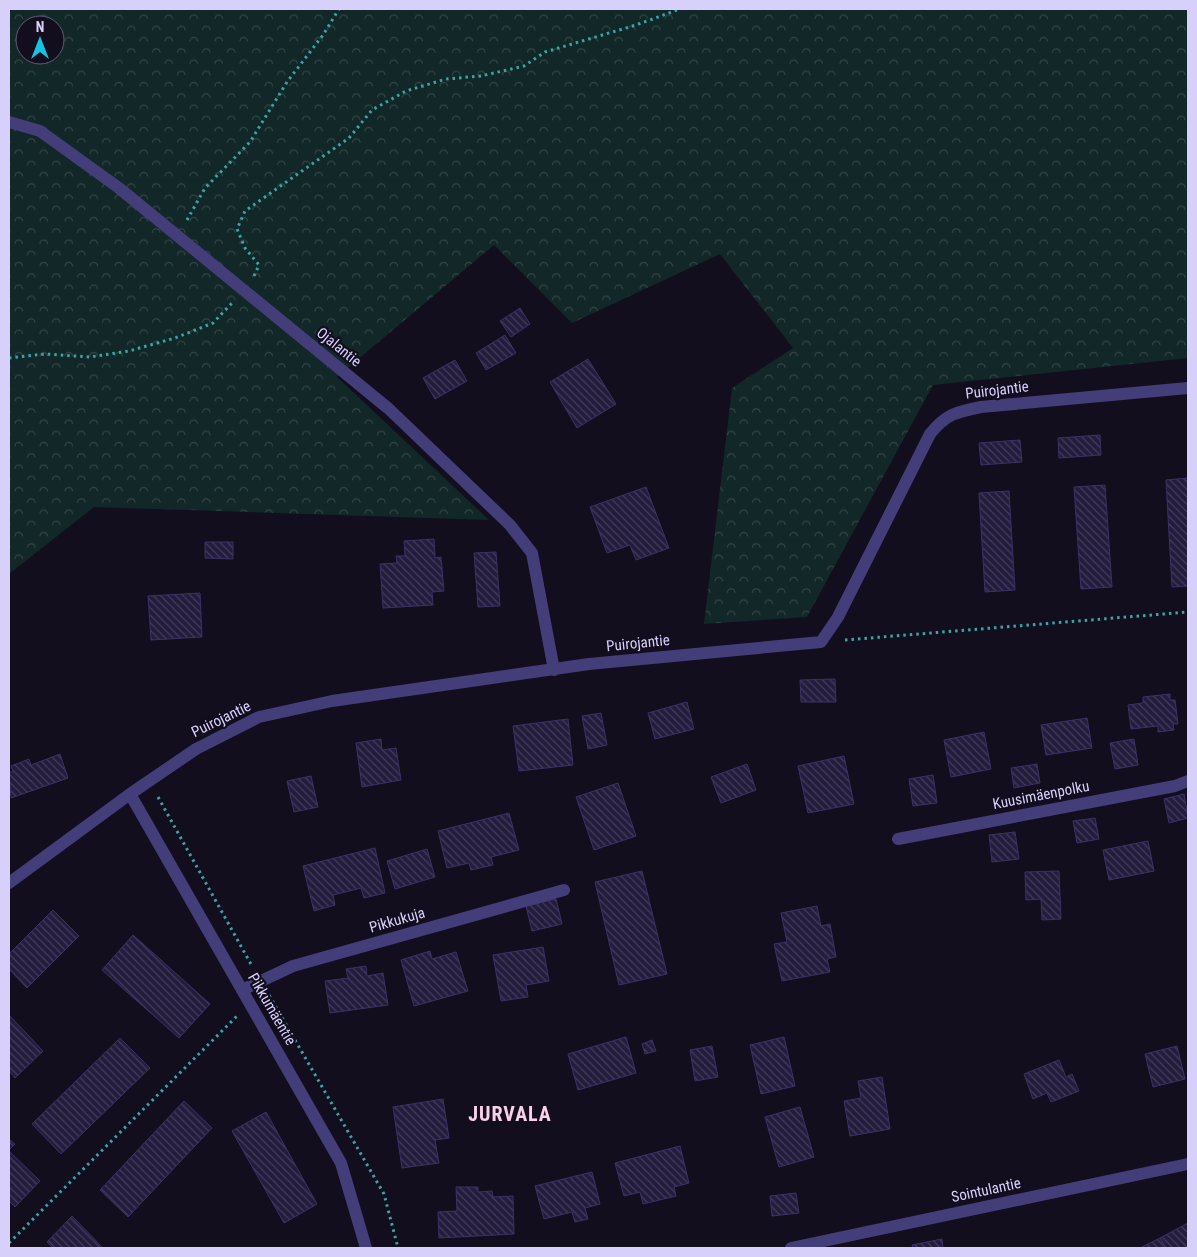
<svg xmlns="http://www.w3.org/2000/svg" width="1197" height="1257" viewBox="0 0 1197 1257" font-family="'Roboto Condensed',sans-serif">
	<defs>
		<pattern id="forest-crowns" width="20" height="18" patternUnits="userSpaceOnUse" patternTransform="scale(1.25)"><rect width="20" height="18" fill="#122727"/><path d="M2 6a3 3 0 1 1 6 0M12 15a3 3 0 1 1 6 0" fill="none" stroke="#344547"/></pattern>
		<pattern id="building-back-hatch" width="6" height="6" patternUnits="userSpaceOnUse" patternTransform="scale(1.25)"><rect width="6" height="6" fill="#241c3d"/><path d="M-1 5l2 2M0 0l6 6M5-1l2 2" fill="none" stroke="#433c5a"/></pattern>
	</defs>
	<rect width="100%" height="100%" fill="#120e1e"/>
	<!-- forest -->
	<path fill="url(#forest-crowns)" fill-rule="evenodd" d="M9,9H1188V358L933,385L807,617L704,624L732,388L793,348L720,254L572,323L494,245L337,377L489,520L94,507L9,574ZM25,25H55V55H25Z"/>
	<!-- building -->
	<path fill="url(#building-back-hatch)" stroke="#3e3067" d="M520,308L530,324L511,337L500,321Z
		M505,335L516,353L486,370L476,353Z
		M588,359L616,404L577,428L550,382Z
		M455,360L467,381L435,399L423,378Z
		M1100,435L1101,455L1059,458L1058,438Z
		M1020,440L1022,462L981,465L979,443Z
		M1188,478V586L1172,587L1166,480Z
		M1105,485L1112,587L1081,589L1074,487Z
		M646,487L669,548L636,560L630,545L607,553L590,507Z
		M1009,491L1015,590L985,592L979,493Z
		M434,539L435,558L441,557L444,591L432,592L433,605L383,608L380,564L397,563L396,556H405L404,541Z
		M205,542H233V559L205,558Z
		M496,552L500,606L478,607L474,553Z
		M200,593L202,637L151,640L148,596Z
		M835,679L836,702H801L800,680Z
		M1170,694V700H1175L1178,724H1173L1174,730L1158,732V726L1131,729L1128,705L1143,703V697Z
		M687,702L694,729L655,739L648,713Z
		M601,713L607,745L588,749L582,716Z
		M1087,718L1092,748L1046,755L1041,725Z
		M568,719L573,765L519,771L513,726Z
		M984,732L991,769L951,777L944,740Z
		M381,739L382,750L396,748L401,780L362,787L356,743Z
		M1134,739L1138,765L1115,769L1110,743Z
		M60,754L68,778L11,798L9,773L13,771L11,766L29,759L31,765Z
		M844,756L854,804L808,813L798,766Z
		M747,764L756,790L721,803L711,777Z
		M1037,764L1040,783L1014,788L1011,768Z
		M933,775L937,803L913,806L909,779Z
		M311,776L318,807L294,812L287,781Z
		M618,783L636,836L594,850L576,797Z
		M1184,794L1188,818L1169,823L1164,799Z
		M509,813L519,850L491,857L493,865L471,870L469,863L447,868L438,831Z
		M1095,818L1099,839L1077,843L1073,821Z
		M1015,832L1019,859L992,862L989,835Z
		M1148,841L1154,871L1109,880L1103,850Z
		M375,848L385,893L364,898L361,888L333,895L335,905L314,911L303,866Z
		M427,849L435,877L395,889L387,861Z
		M642,871L667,974L619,985L595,882Z
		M1059,871L1061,919L1042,920L1041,899L1026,900L1025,872Z
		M556,899L562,924L532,931L526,906Z
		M817,906L821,926L830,924L836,957L827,959L830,972L782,981L774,944L787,942L781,913Z
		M53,910L79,936L27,988L9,969V954Z
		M133,935L210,1004L179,1038L102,970Z
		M543,947L549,981L526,985L528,997L501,1001L493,955Z
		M430,951L432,959L456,952L468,991L414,1006L401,960Z
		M366,966L367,976L383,973L388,1005L330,1013L325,981L348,978L346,969Z
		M9,1015L43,1051L15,1078L9,1071Z
		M626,1037L636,1073L578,1090L568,1054Z
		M784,1037L795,1086L761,1094L750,1045Z
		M120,1038L150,1068L61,1154L32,1124Z
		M652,1040L656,1051L645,1054L642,1044Z
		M712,1046L718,1077L695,1081L690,1050Z
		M1177,1046L1185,1079L1153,1087L1145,1054Z
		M1059,1060L1066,1077L1072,1074L1079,1091L1051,1102L1047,1093L1033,1099L1024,1074Z
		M882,1077L890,1129L850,1136L844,1101L861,1098L858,1081Z
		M443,1099L449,1138L435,1140L439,1163L402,1168L393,1107Z
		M184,1101L212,1128L128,1217L100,1190Z
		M800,1107L814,1157L779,1167L765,1117Z
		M266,1112L317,1204L284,1223L232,1131Z
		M9,1139L15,1144L9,1150Z
		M680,1146L689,1183L674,1187L676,1196L643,1204L640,1192L624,1196L615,1163Z
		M9,1151L40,1181L15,1207L9,1201Z
		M592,1172L600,1204L585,1208L588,1219L575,1222L572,1212L544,1219L535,1186Z
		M456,1187H478V1192L492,1191L493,1197L513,1196L514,1234L439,1238L438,1212L457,1211Z
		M796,1193L799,1213L772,1216L770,1196Z
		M72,1216L103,1248H53L47,1242Z
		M1188,1223V1248H1166L1160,1238Z
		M1160,1238L1166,1248H1140Z
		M942,1239L943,1248H913L912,1245Z"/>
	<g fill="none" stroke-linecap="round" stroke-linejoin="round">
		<!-- path -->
		<path stroke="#38a6a5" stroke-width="3" stroke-dasharray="2.5 4" stroke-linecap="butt" d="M187,220L205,188L250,142L287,82L323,35L339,9
			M254,276L259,265L245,248L237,229L245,211L349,138L372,110L406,91L446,79L481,76L524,66L545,52L636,25L680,9
			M9,358L45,354L90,357L129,351L175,338L213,323L232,303
			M845,640L1188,612
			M158,797L252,966
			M269,995L384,1194L398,1248
			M9,1243L237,1016"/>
		<!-- minor -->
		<path stroke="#433d79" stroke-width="12" d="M9,122L40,131L119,188L389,409L510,525L532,553L554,670
			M130,794L341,1163L366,1248
			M898,839L1175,786L1188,781
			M9,883L130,794L196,749L259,717L332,701L589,664L821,642L838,617L930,434C946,414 956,412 981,407L1188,388
			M242,990L293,966L564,890
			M791,1248L1188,1164"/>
	</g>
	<g text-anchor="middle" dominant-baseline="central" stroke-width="4.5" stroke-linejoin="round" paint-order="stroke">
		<!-- street labels -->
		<g font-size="15" fill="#d7d0fb" stroke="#120e1e">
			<text transform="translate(339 347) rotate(39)">Ojalantie</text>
			<text transform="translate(997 390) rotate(-7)">Puirojantie</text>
			<text transform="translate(638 643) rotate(-6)">Puirojantie</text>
			<text transform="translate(221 719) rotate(-26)">Puirojantie</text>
			<text transform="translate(1041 795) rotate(-11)">Kuusimäenpolku</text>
			<text transform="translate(397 920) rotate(-16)">Pikkukuja</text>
			<text transform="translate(272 1009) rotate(60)">Pikkumäentie</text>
			<text transform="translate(986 1190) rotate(-12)">Sointulantie</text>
		</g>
		<!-- district labels -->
		<g font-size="20" font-weight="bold" letter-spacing="1" fill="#fbd1ea" stroke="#120e1e">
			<text x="510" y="1114">JURVALA</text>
		</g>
	</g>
	<!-- border -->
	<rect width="1197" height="1257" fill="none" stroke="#d7d0fb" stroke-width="20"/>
	<!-- north arrow -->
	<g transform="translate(40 40)"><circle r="24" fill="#120e1e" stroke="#615c76"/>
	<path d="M0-4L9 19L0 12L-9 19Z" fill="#15c3e2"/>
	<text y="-8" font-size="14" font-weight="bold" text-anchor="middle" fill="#d7d0fb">N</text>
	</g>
</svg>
